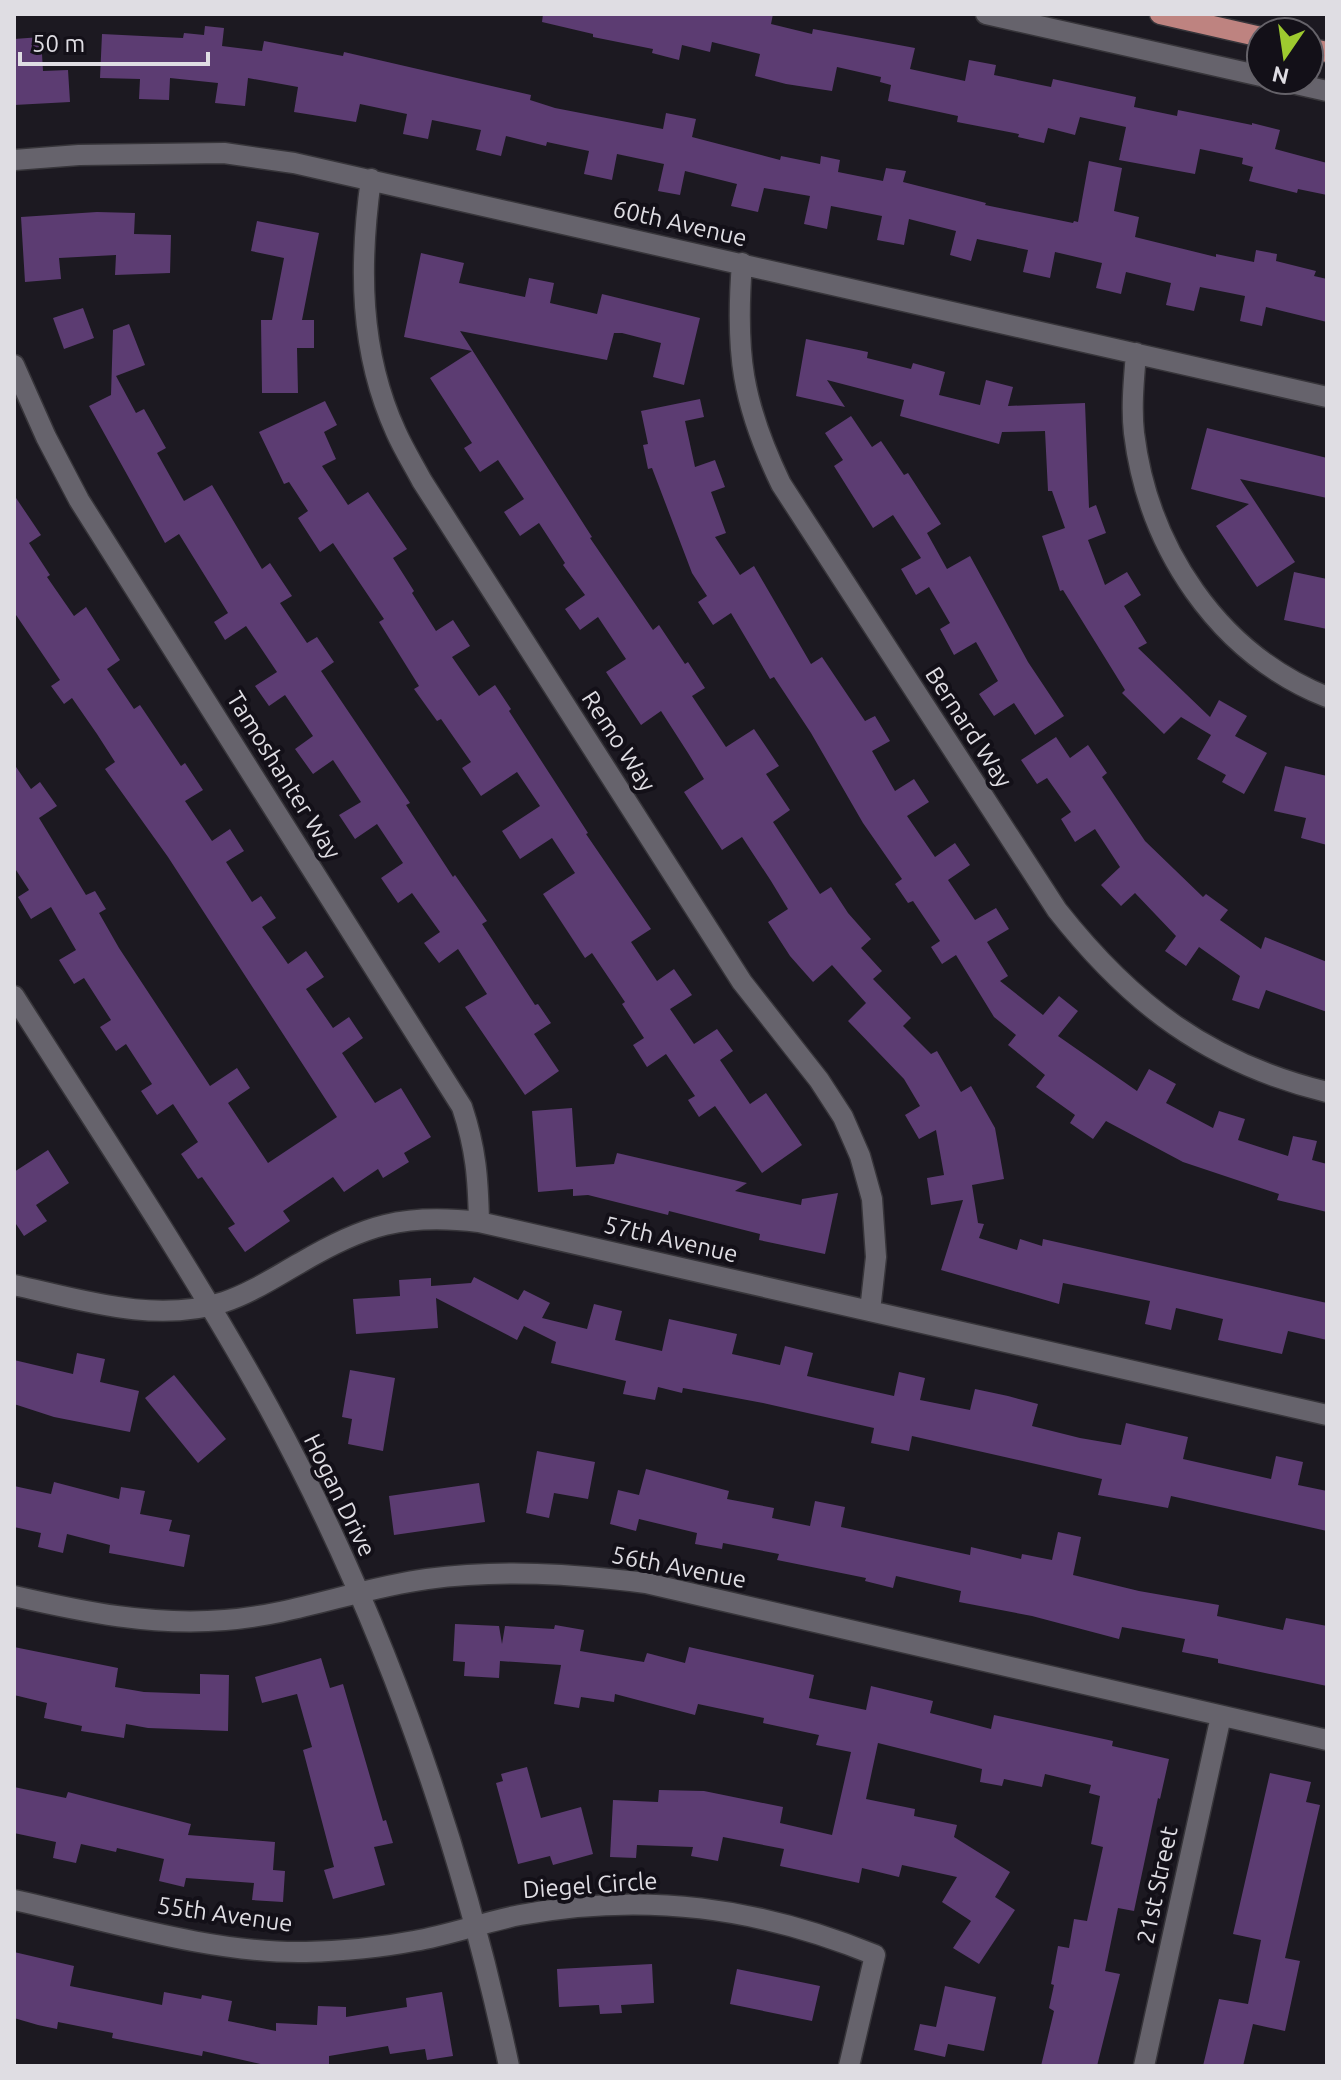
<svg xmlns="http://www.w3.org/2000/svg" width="1341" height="2080" viewBox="0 0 1341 2080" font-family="Ubuntu,sans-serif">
	<rect width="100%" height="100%" fill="#1c1921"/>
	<!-- building -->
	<path fill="#5c3c72" d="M543,14H773L771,24L812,34L813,29L915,48L910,69L965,81L969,60L996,65L994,75L1051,87L1053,79L1136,97L1134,107L1177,116L1178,110L1252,125V123L1280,130L1275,149L1327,163V195L1298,189L1297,193L1249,181L1253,167L1242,164L1243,158L1200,149L1195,174L1119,160L1126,127L1080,117L1075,135L1048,128L1044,143L1018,137L1019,134L957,122L958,116L888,101L891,85L880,82L881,77L837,67L832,91L786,84L755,76L760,54L712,42L710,52L682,45L679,60L652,53L653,49L593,37V34L542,22Z
		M205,26L224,28L222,46L262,51L264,41L343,56L344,52L531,95L530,100L555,108L663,129L666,113L696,119L692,137L780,160L781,156L820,164L821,156L840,160L838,172L883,181L886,168L906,171L903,182L986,203L985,205L1073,223L1074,221L1078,222L1089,161L1122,168L1114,211L1139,217L1135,237L1216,257V254L1254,262L1256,250L1277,254L1276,261L1316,271L1314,276L1327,279V322L1266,307L1262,326L1240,321L1245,296L1200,287L1194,311L1166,305L1171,283L1126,272L1121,294L1096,288L1102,263L1055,252L1050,278L1023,272L1028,250L977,239L971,261L950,255L956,231L909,219L904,245L877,240L882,216L831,206L827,229L804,224L810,196L764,188L758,212L731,206L737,184L685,171L680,195L658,191L664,164L617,154L612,180L584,174L589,151L547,142L546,146L506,136L501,156L476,150L481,130L432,120L428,139L403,134L407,114L360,104L356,122L294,112L298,87L248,78L245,106L215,103L218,83L170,78L169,100L139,99L140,79L100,78L102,34L183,38L184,33L204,35Z
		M41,37L43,71L68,70L70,102L14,105V39Z
		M97,212L135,213L134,234L171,235L170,273L115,275L116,255L59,258L61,279L25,282L21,217Z
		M257,221L319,233L302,320H314V348H297L298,393H262L261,320H272L284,258L251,251Z
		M421,253L464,263L459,283L525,297L529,278L554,283L550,303L597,314L602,294L700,318L684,385L653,377L661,343L622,333H614L607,360L460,331L592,537L590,538L653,630L659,625L685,664L688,662L705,688L692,696L726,747L754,729L779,766L766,774L790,810L773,822L820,894L831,887L848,913L871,939L861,948L882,971L873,979L911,1018L903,1026L931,1054L937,1051L961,1092L971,1086L995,1128L1004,1179L972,1185L978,1223L984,1224L979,1238L1017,1250L1020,1239L1042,1246L1043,1239L1327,1303V1340L1288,1331L1282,1354L1218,1340L1223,1319L1176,1308L1171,1330L1145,1324L1150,1301L1063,1283L1059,1304L941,1270L963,1200L931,1205L927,1178L944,1175L936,1130L919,1139L905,1115L920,1106L904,1079L848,1021L866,1003L832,965L813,982L790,956L768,922L788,909L771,881L742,837L722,850L684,792L704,779L688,753L661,711L641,725L606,672L626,659L598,617L580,630L565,609L585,595L563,565L565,563L539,523L520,536L504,512L524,499L498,460L480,472L464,448L472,443L430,378L472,351L404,337Z
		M83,308L94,338L64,349L53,318Z
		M129,324L145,365L116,376L136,413L144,409L166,448L157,453L184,501L212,485L262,569L270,563L292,596L280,603L307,643L317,637L334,662L321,671L410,803L406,805L453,877L455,875L487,921L482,924L535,1005L538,1004L551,1023L534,1034L559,1071L525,1095L465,1007L487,994L458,949L439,963L424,943L440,932L412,893L398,903L381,878L403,863L377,824L355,839L339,815L361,802L333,760L313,774L295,749L313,736L285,695L269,706L255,686L277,672L246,626L225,640L214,622L228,613L179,534L165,543L89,406L111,395L113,330Z
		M806,339L868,352L867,358L911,369L913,363L945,372L939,395L980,405L986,380L1013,387L1008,406L1085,403L1089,508L1096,505L1106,533L1088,540L1105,585L1127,572L1141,595L1124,606L1147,643L1138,648L1210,717L1219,700L1247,716L1235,736L1267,753L1244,794L1222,782L1226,775L1197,759L1211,735L1181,717L1164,734L1122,693L1125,690L1063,590L1060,591L1042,536L1065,528L1052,491H1048L1045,431L1002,432L999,444L900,416L904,400L827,380L845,407L796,396Z
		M700,399L704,417L685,421L695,467L715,460L725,487L711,492L726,533L715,537L740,575L754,566L811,664L822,657L865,721L875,716L890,741L872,751L895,791L914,779L929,802L907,816L935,857L955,843L970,865L948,880L975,920L996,908L1009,929L987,942L1008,976L1000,981L1043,1015L1059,996L1078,1011L1058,1036L1137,1091L1149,1069L1176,1084L1166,1103L1213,1128L1219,1111L1245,1119L1238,1140L1288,1156L1293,1136L1317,1141L1312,1160L1327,1164V1212L1277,1200L1279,1194L1183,1162L1106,1121L1093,1139L1070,1123L1075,1115L1036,1087L1045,1075L1008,1045L1016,1035L994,1017L956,955L942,964L931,947L940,941L913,901L908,903L895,884L902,879L863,823L811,733L774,677L770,679L731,613L713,625L698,602L707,596L692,573L652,468L648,469L643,445L648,444L641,411Z
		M325,401L337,425L324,432L336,459L322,466L348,505L368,492L407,549L393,558L414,591L412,593L436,631L453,620L470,646L452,657L479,696L495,685L511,709L509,711L588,833L586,834L651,929L631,942L657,981L674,969L692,995L670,1009L694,1044L717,1029L733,1051L720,1060L750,1104L766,1093L802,1145L762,1173L715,1106L699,1117L688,1100L695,1096L666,1054L647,1067L633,1045L644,1038L622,1004L625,1002L592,953L585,958L543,894L575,873L552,838L520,859L502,831L540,806L517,772L481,796L462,768L471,762L441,719L437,721L414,689L419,686L379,622L384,619L333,543L320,552L298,518L308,511L289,482L284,484L259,432Z
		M851,416L872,447L881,441L904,475L908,473L941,524L927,533L947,569L970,556L1028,662L1064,716L1035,735L1014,703L994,716L979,694L998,681L976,642L954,655L940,629L950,623L929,587L916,595L901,569L921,558L893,515L873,528L834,466L843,460L825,433Z
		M1207,428L1327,458V498L1240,479L1295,562L1257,587L1216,526L1249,504L1191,489Z
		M14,495L41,535L29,543L50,575L47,577L74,616L86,607L120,660L107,669L134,709L140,705L181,766L185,763L203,790L185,801L212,841L230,829L244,851L226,862L252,902L261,896L276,918L262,927L288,964L306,951L324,977L306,989L333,1028L349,1017L363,1038L342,1053L375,1103L401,1088L431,1137L404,1153L409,1162L383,1178L378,1169L344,1192L333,1177L283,1211L290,1221L245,1252L228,1228L235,1224L202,1177L198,1179L181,1154L198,1142L173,1104L157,1115L141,1091L152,1084L126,1044L116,1051L100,1027L111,1020L84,978L74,984L59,960L76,950L51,907L31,919L18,897L29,890L14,867V764L31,789L40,782L57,806L39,818L86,895L95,891L106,909L99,913L119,948L210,1086L237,1068L250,1088L228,1103L268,1163L337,1117L168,857L105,769L115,762L97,734L72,698L64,704L51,686L60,680L14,612Z
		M1294,572L1327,579V629L1284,620Z
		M1056,737L1070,758L1088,745L1107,773L1102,777L1145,841L1203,897L1206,894L1228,910L1220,920L1261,949L1265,937L1327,962V1012L1266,990L1259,1009L1232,1000L1240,976L1199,947L1186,966L1165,951L1176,936L1135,893L1121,906L1101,885L1120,867L1095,829L1075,842L1061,819L1071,812L1047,778L1037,784L1021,760Z
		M1285,766L1327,776V845L1301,838L1306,818L1274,811Z
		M572,1108L576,1167L614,1164L617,1153L747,1183L735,1191L801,1205L802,1199L838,1193L825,1254L759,1240L760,1234L669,1211L668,1215L588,1195L573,1196V1189L538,1192L532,1111Z
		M48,1150L69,1183L36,1205L47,1221L24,1236L14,1221V1172Z
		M474,1277L518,1300L524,1290L550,1303L542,1318L587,1329L594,1304L622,1311L615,1340L662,1351L669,1319L737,1334L732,1354L780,1365L785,1346L813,1353L807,1376L854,1387L894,1396L899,1372L925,1378L920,1400L970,1410L975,1389L1008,1396L1038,1404L1032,1426L1080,1438L1121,1445L1126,1423L1152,1429L1188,1437L1183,1459L1271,1479L1276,1456L1303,1462L1298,1485L1327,1491V1531L1171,1496L1168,1508L1098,1495L1102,1479L912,1436L909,1451L871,1443L874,1428L763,1403L683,1388L682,1393L658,1387L655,1400L623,1394L626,1381L551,1363L556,1342L524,1326L517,1340L436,1298L438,1328L356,1334L353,1299L400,1296L399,1280L431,1278V1286L471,1283Z
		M77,1353L105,1359L100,1382L139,1391L130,1432L54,1417L14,1404V1360L73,1374Z
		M350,1370L395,1378L383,1451L348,1444L352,1419L342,1417Z
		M174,1375L226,1439L198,1463L145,1398Z
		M537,1451L595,1462L588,1499L554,1493L549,1518L526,1513Z
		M646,1469L729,1491L727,1499L774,1508L772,1518L810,1526L815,1501L845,1507L841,1527L970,1555L971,1547L1021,1559L1022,1554L1052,1560L1058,1532L1081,1537L1073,1575L1139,1591L1219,1605L1217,1616L1283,1630L1286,1618L1327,1626V1686L1218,1663V1659L1182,1652L1185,1639L1122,1627L1119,1639L1032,1616L959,1602L961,1591L896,1576L893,1588L865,1581L866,1578L777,1560L779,1554L723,1543L722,1549L695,1544L697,1533L639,1519L636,1531L610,1524L618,1490L639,1495Z
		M54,1482L119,1499L121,1487L145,1491L140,1514L172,1520L169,1531L190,1535L184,1567L109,1553L110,1545L67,1534L63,1553L38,1547L41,1533L14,1527V1486L51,1494Z
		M479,1483L485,1522L394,1535L389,1496Z
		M455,1624L499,1626L502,1644L505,1626L554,1629L555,1625L584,1630L580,1651L644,1662L647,1653L685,1663L689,1647L814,1675L809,1698L866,1710L871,1686L933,1701L930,1713L991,1729L994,1715L1113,1741L1112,1746L1169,1759L1160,1799L1158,1798L1134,1911L1118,1908L1105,1971L1120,1974L1097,2066H1041L1054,2011L1049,2008L1054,1985L1051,1984L1058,1946L1069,1948L1074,1919L1087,1921L1103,1847L1091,1844L1100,1796L1089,1793L1091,1785L1045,1774L1042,1787L1004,1779L1002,1786L980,1782L982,1769L878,1743L866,1799L915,1809L914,1816L957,1825L954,1837L1010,1872L995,1897L1015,1910L979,1964L953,1948L971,1921L942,1902L957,1877L902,1865L899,1877L862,1868L859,1883L780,1866L784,1849L723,1837L718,1861L691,1856L693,1847L637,1845L636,1858L610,1857L613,1800L658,1802L659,1790L704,1791L783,1807L780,1823L832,1835L851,1752L816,1745L819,1735L763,1723L764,1718L698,1704L695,1715L615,1694L614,1702L581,1697L579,1708L554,1704L561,1665L500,1661L499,1678L464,1676L465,1662L453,1661Z
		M14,1647L118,1668L115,1687L144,1692L200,1694V1674L229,1675L228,1731L148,1728L126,1724L124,1738L81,1731L82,1726L44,1718L47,1703L14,1695Z
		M321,1658L330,1688L343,1684L383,1821L386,1820L393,1843L374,1847L385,1885L333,1899L324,1870L334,1867L303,1750L312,1747L297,1694L262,1703L255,1677Z
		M527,1767L541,1818L581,1807L593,1854L553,1865L550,1856L518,1864L496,1783L503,1781L501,1774Z
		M1270,1773L1311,1782L1306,1802L1320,1805L1285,1958L1300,1961L1285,2031L1253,2024L1243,2066H1203L1219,1999L1248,2004L1261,1940L1233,1934Z
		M14,1787L66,1798L68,1792L191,1824L188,1835L275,1842L273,1870L285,1871L283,1902L252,1900L254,1883L186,1878L184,1887L159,1881L164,1859L117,1848L116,1852L81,1844L76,1863L53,1858L56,1842L14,1833Z
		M14,1952L74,1966L70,1986L162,2005L164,1992L201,1999L202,1995L232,2001L228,2021L276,2031V2023L317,2025L318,2006L346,2007V2017L407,2007L406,1998L442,1992L453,2056L427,2060L425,2049L390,2054L388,2046L329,2056V2066H269L203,2051L202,2056L112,2038L113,2033L58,2022L57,2029L38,2025L14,2018Z
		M652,1964L654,2003L621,2005L622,2013L600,2014L599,2005L559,2007L557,1969Z
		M737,1969L820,1986L812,2021L730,2004Z
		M945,1986L996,1997L984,2051L948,2044L945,2057L914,2050L920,2024L936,2027Z"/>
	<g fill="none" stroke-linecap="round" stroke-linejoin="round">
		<!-- minor casing -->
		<g stroke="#37353a" stroke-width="23">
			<path id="minor" d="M986,14L1261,76
				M1278,80L1327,91
				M14,160L79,155L224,153L294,163L1327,397
				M371,179C359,265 359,351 396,432C403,448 413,464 422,481L742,982L819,1080L843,1117L860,1156L872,1199L876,1257L870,1311
				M742,263C735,353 742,403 781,484L1057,910C1131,1004 1208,1063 1327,1092
				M1136,353C1134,379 1131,406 1134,433C1148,547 1217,653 1327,697
				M14,365L46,437L79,500L462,1107C476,1149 478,1178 479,1222
				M14,996C101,1133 191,1267 269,1408C381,1614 460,1838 509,2066
				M14,1285C82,1300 155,1324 224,1302C251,1293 275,1277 300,1263C364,1225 404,1213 479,1222L1327,1415
				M14,1596C84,1612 152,1626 225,1620C294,1615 359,1588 427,1579C501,1569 573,1574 646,1583L1327,1740
				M14,1900C106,1920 212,1954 306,1952C342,1951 378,1948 414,1941C450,1935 484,1922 520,1915C645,1892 758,1907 875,1955L849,2066
				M1144,2066L1221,1716"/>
		</g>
		<!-- major casing -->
		<g stroke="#37353a" stroke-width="23">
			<path id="major" d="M1160,14L1261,37
				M1309,48L1327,52"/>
		</g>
		<!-- minor -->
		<use href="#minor" stroke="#66636c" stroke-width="20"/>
		<!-- major -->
		<use href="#major" stroke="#be8380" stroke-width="20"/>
	</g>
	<g text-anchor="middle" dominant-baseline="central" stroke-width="8" stroke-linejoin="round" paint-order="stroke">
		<!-- street labels -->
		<g font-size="24" fill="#dfdde3" stroke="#131018">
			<text transform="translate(680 223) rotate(13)">60th Avenue</text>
			<text transform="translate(969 727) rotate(57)">Bernard Way</text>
			<text transform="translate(619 741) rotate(57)">Remo Way</text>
			<text transform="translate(284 775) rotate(58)">Tamoshanter Way</text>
			<text transform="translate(671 1239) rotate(13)">57th Avenue</text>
			<text transform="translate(340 1495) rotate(64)">Hogan Drive</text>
			<text transform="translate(679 1567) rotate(11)">56th Avenue</text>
			<text transform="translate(590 1885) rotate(-4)">Diegel Circle</text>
			<text transform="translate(1157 1885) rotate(-78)">21st Street</text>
			<text transform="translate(225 1914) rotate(8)">55th Avenue</text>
		</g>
	</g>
	<!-- border -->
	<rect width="1341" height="2080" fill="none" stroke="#dfdde3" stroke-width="32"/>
	<!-- north arrow -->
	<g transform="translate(1285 56) rotate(193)"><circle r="38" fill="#131018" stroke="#656269" stroke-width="2"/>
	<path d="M0-6L14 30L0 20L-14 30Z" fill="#9eca2f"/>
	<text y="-12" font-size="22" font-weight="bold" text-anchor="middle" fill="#dfdde3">N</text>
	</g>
	<!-- scale -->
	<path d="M20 52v12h188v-12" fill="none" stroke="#dfdde3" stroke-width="4"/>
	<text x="32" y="52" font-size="24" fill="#dfdde3" stroke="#131018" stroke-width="6" paint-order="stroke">50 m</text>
</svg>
